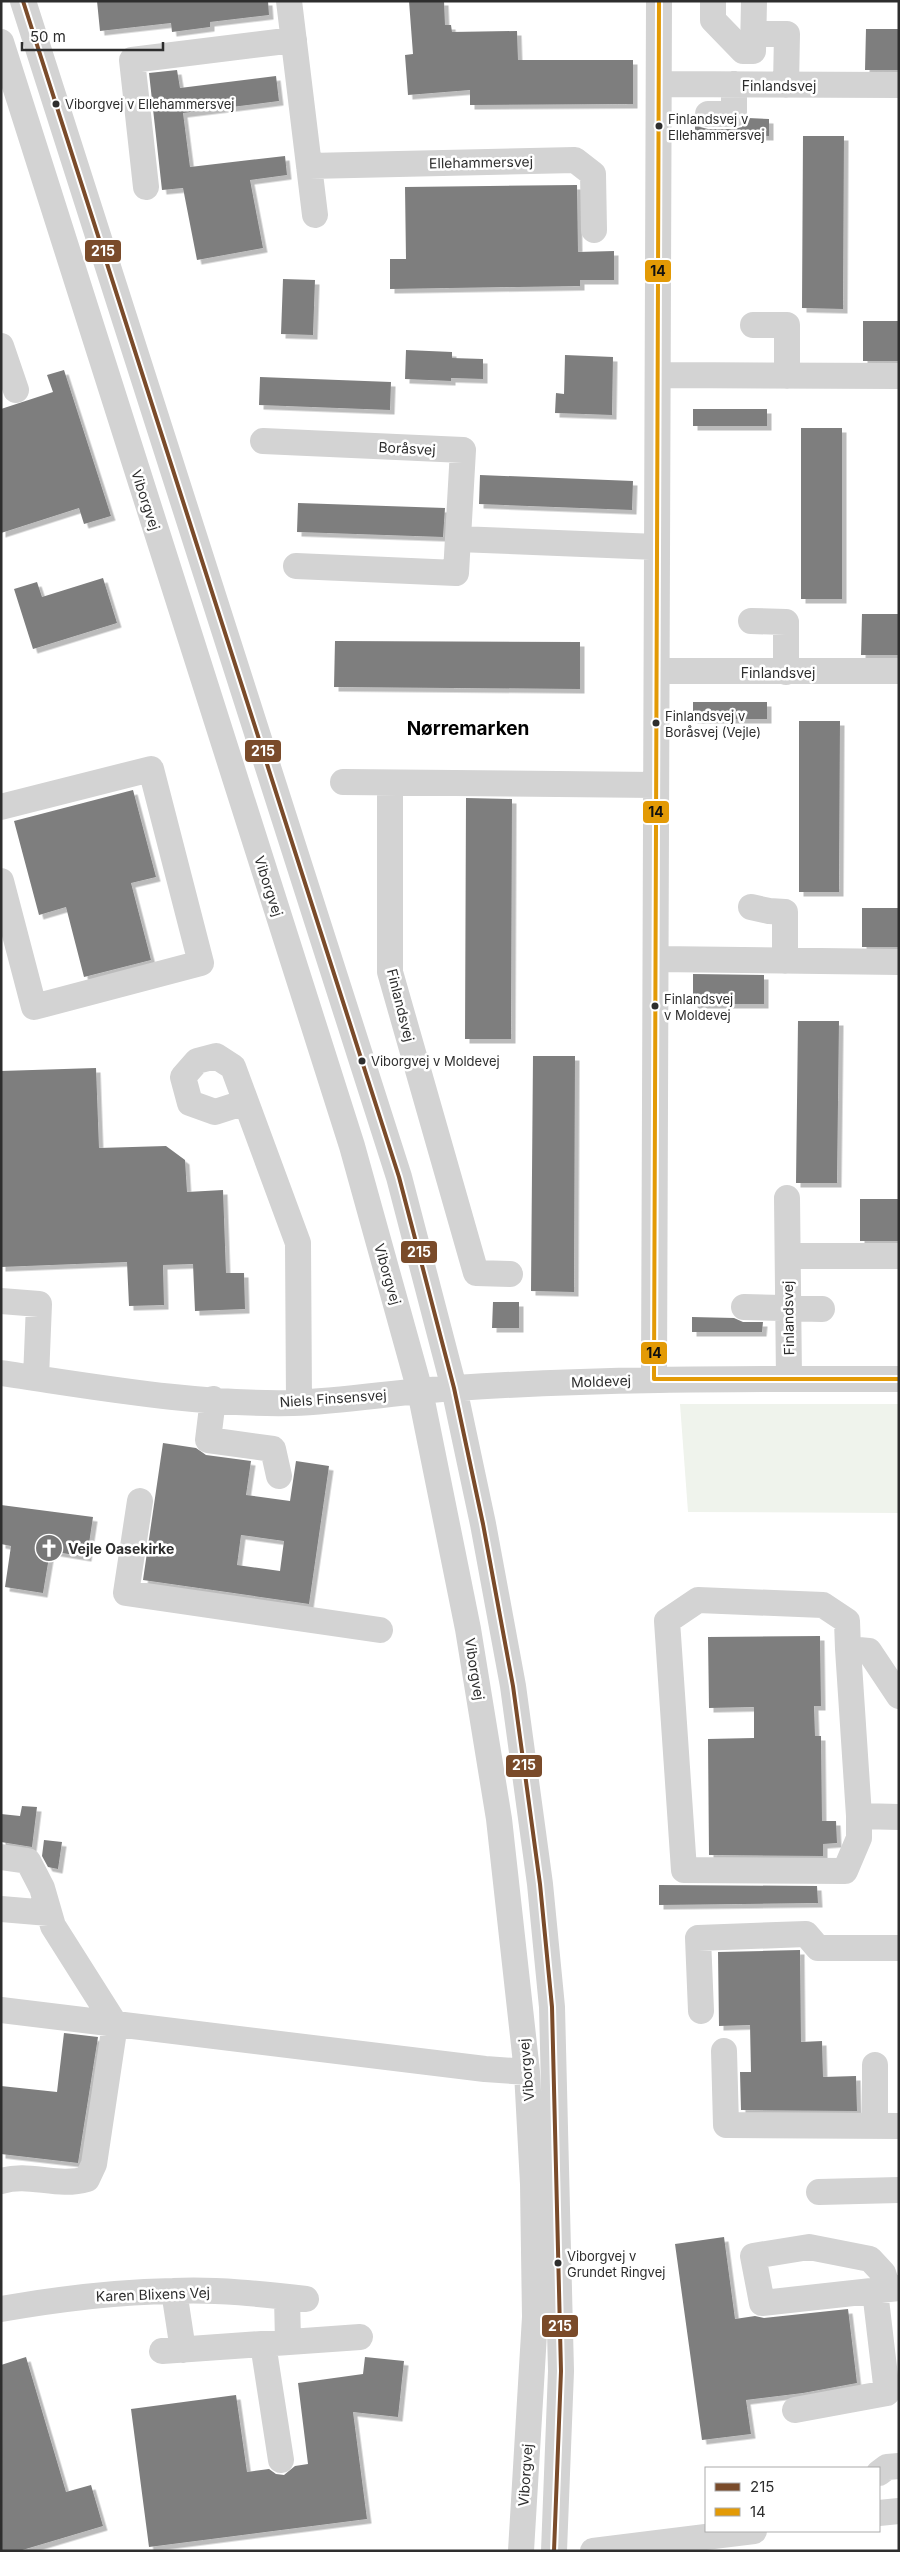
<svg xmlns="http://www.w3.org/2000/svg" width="900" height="2552" viewBox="0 0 900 2552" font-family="Inter,sans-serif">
	<defs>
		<filter id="shadow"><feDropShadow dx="4.5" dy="4.5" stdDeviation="0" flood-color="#0004"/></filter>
	</defs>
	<rect width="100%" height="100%" fill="#fff"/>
	<!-- green -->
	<path fill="#eff3ec" d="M680,1404H899V1513L688,1512Z"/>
	<!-- building -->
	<path fill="#7e7e7e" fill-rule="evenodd" filter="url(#shadow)" d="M97,1H268L269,15L210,22V27L172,32L171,23L100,31Z
		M409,1H444L445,25H451L452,32L517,31L518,60H633V104L470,105V90L408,95L405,55L413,54Z
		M866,29H899V70H865Z
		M177,70L180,88L276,76L279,101L183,113L190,167L285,156L287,175L250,180L263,248L197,260L183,188L162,190L149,73Z
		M748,118L769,119V136L695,135V121L700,127L708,129H734L742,127Z
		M803,136H844L843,309L802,308Z
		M577,185L578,252L614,251V280H580V286L390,289V259H406L405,187Z
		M283,279L315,280L313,335L281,334Z
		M863,321H899V361H863Z
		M406,350L452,352V358L483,359V379L451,378V381L405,379Z
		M565,355L613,357L612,415L555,413L556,393L564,394Z
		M64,370L111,516L84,524L79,508L1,533V409L53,392L47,375Z
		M260,377L391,382L390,410L259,405Z
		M693,409H767V426H693Z
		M801,428H842V599H801Z
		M480,475L633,481L632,510L479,504Z
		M298,503L445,508L443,537L297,532Z
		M103,578L117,623L33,649L14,589L37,582L42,597Z
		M862,614H899V655H861Z
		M335,641L580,642V689L334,687Z
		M693,702H767V719H693Z
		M799,721H840L839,892H799Z
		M133,790L156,877L131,883L151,960L84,977L66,907L39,915L14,821Z
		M466,798L512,799L511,1039H465Z
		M862,908H899V947H862Z
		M693,974L764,975V1004H693Z
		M798,1021H839L837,1183H796Z
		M533,1056H575L574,1292L531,1291Z
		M96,1068L99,1148L166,1146L185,1160L187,1192L223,1190L226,1273H244L245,1309L195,1311L193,1264L163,1265L164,1305L129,1306L127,1262L1,1267V1071Z
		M860,1199H899V1241H860Z
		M493,1302H519V1328H492Z
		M692,1317L734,1318L743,1322H763L762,1332H692Z
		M163,1443L196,1448L206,1455L251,1461L246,1495L290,1501L296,1461L329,1466L309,1604L143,1580ZM241,1535L284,1541L280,1571L237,1565Z
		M1,1505L93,1517L87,1557L50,1551L43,1593L5,1587L11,1546L1,1544Z
		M820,1636L821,1706H814L815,1736H821L822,1821H836L837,1843L823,1844V1856L709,1855L708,1739L754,1738V1707L709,1708L708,1637Z
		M22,1806L37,1807L32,1847L1,1842V1814L20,1816Z
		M44,1840L62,1842L58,1869L48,1867L42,1856Z
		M659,1885L817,1886L818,1903L659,1905Z
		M800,1950L801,2042L822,2041L823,2077L856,2076L857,2111L741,2110L740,2072H751L750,2025L719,2026L718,1952Z
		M64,2033L98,2037L78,2163L1,2154V2086L57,2092Z
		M724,2237L735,2319L755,2316L764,2318L848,2309L857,2383L803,2393L746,2400L751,2434L702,2440L675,2244Z
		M26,2357L66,2492L91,2485L103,2526L19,2551H1V2365Z
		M365,2357L404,2361L398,2417L353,2412L367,2519L149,2547L131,2409L236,2395L247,2472L269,2469L276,2474L284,2475L295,2466L308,2464L298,2383L363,2374Z"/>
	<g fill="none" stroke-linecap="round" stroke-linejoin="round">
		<!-- minor -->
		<path stroke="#d3d3d3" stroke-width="26" d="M23,1L399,1177L454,1388L483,1524L513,1686L540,1884L552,2007L561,2371L554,2551
			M289,1L315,215
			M713,1V20L743,51H753L754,1
			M753,34H787L786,85
			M1,42L352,1146L420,1391L468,1629L499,1819L527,2072L533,2184L535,2317L521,2551
			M659,84L899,85
			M708,114H734V84
			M309,166L575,160L593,174L594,230
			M146,187L132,60L294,40
			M753,325H787V376
			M1,346L16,390
			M658,375L899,376
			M263,441L463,450L456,573L296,566
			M458,539L657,547
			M751,621L786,622V672
			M657,671H899
			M343,782L656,785
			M390,783V972L476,1273L510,1274
			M1,807L151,769L201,963L34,1007L1,881
			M751,907L769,911L785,912V961
			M657,959L899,962
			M246,1102L215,1112L190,1103L183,1077L197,1061L216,1056L233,1067L298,1243L299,1402
			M787,1198L789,1379
			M788,1256H899
			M1,1301L39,1304L36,1378
			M744,1307L822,1309
			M1,1373C98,1387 196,1405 293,1403C347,1401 402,1391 456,1388C603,1378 751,1379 899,1379
			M654,1379L659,1
			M213,1399L208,1440L273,1449L279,1476
			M140,1501L126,1593L380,1630
			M848,1649L859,1816
			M899,1696L869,1651L848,1649L847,1621L823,1605L698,1600L667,1621L684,1870L845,1871L859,1838V1816L899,1817
			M1,1857L28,1861L42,1888L53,1926L115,2024L94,2164L87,2179C56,2188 30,2172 1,2181
			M1,1909L49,1913
			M1,2010L485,2069L527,2072
			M701,2011L698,1938L806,1934L818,1948H899
			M724,2051L726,2125L899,2126
			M875,2065V2126
			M819,2192L899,2190
			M888,2289L883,2273L870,2259L809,2247L753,2256L762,2303L899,2288
			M174,2291L183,2350
			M287,2297L288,2342
			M1,2309C58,2299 115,2292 173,2291C217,2289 262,2294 306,2299
			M263,2344L281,2460
			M162,2351L360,2337
			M795,2410L887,2393L875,2291
			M879,2473L887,2467L899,2466
			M879,2513L899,2511
			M593,2551L754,2531"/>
		<!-- bus-1 casing -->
		<g stroke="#fff" stroke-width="8">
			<path id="bus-1" d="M23,1L399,1177L454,1388L483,1524L513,1686L540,1884L552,2007L561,2371L554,2551"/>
		</g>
		<!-- bus-2 casing -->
		<g stroke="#fff" stroke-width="8">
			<path id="bus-2" d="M659,1L654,1379H899"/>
		</g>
		<!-- bus-1 -->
		<use href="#bus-1" stroke="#7a4b2a" stroke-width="4"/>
		<!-- bus-2 -->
		<use href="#bus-2" stroke="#e39a05" stroke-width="4"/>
	</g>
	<!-- icons -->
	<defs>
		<g id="church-disc" transform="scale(1.4375)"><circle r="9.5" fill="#777" stroke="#fff"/><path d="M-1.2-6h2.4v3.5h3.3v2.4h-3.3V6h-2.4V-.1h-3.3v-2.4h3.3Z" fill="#fff"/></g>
	</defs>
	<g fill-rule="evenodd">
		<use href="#church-disc" x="49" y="1548"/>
	</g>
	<!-- markers -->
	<g fill="#2e2e2e" stroke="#fff" stroke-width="2">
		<circle cx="56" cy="104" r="4.5"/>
		<circle cx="659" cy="126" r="4.5"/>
		<circle cx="656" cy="723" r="4.5"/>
		<circle cx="655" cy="1006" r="4.5"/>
		<circle cx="362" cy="1061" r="4.5"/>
		<circle cx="558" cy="2263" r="4.5"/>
	</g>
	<g text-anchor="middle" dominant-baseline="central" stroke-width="5" stroke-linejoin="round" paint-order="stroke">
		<!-- bus labels -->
		<g font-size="13" fill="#2e2e2e" stroke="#fff" text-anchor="start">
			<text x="65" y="104">Viborgvej v Ellehammersvej</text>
			<text x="668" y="119">Finlandsvej v<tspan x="668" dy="16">Ellehammersvej</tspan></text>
			<text x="665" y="716">Finlandsvej v<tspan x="665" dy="16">Boråsvej (Vejle)</tspan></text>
			<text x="664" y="999">Finlandsvej<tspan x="664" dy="16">v Moldevej</tspan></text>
			<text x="371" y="1061">Viborgvej v Moldevej</text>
			<text x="567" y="2256">Viborgvej v<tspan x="567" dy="16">Grundet Ringvej</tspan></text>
		</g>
		<!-- street labels -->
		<g font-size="14" fill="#2e2e2e" stroke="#fff">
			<text x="779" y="85">Finlandsvej</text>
			<text transform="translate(481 162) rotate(-1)">Ellehammersvej</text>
			<text transform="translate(407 448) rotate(3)">Boråsvej</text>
			<text transform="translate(146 500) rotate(72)">Viborgvej</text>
			<text x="778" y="672">Finlandsvej</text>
			<text transform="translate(269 886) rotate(72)">Viborgvej</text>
			<text transform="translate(401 1005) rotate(76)">Finlandsvej</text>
			<text transform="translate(388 1274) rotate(74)">Viborgvej</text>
			<text transform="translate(788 1318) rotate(-91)">Finlandsvej</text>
			<text transform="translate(601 1381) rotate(-2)">Moldevej</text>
			<text transform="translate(333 1398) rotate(-4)">Niels Finsensvej</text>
			<text transform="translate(475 1669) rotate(81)">Viborgvej</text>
			<text transform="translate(526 2070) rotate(-95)">Viborgvej</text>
			<text transform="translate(153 2294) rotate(-2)">Karen Blixens Vej</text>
			<text transform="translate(525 2475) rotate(-86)">Viborgvej</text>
		</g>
		<!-- poi labels -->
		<g font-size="14" font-weight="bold" fill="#2e2e2e" stroke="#fff" text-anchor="start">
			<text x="68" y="1548">Vejle Oasekirke</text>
		</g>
		<!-- district labels -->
		<g font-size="19" font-weight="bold" fill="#000" stroke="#fff">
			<text x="468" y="728">Nørremarken</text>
		</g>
	</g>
	<g stroke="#fff" stroke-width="2">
		<rect x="84" y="239" width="38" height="24" rx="5" fill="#7a4b2a"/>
		<rect x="644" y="259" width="28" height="24" rx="5" fill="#e39a05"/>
		<rect x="244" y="739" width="38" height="24" rx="5" fill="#7a4b2a"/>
		<rect x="642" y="800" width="28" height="24" rx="5" fill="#e39a05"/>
		<rect x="400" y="1240" width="38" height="24" rx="5" fill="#7a4b2a"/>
		<rect x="640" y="1341" width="28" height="24" rx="5" fill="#e39a05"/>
		<rect x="505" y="1754" width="38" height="24" rx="5" fill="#7a4b2a"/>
		<rect x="541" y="2314" width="38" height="24" rx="5" fill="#7a4b2a"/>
	</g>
	<g font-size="14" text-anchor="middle" font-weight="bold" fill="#fff">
		<text x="103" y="256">215</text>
		<text x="263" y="756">215</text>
		<text x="419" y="1257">215</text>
		<text x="524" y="1770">215</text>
		<text x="560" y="2331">215</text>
	</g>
	<g font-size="14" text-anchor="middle" font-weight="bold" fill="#111">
		<text x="658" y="276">14</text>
		<text x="656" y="817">14</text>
		<text x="654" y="1358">14</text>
	</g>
	<!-- border -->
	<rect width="900" height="2552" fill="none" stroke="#2e2e2e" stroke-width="5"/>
	<!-- legend -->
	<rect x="705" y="2467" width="175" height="65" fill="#ffffff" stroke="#ababab"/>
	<rect x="715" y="2483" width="25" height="8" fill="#7a4b2a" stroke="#ababab"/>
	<text x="750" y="2492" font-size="15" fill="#2e2e2e">215</text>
	<rect x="715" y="2508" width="25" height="8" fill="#e39a05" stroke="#ababab"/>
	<text x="750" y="2517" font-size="15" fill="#2e2e2e">14</text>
	<!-- scale -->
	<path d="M22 42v8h141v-8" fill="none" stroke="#2e2e2e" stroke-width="2.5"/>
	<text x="30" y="42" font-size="15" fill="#2e2e2e" stroke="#ffffff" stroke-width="4" paint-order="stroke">50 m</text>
</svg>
